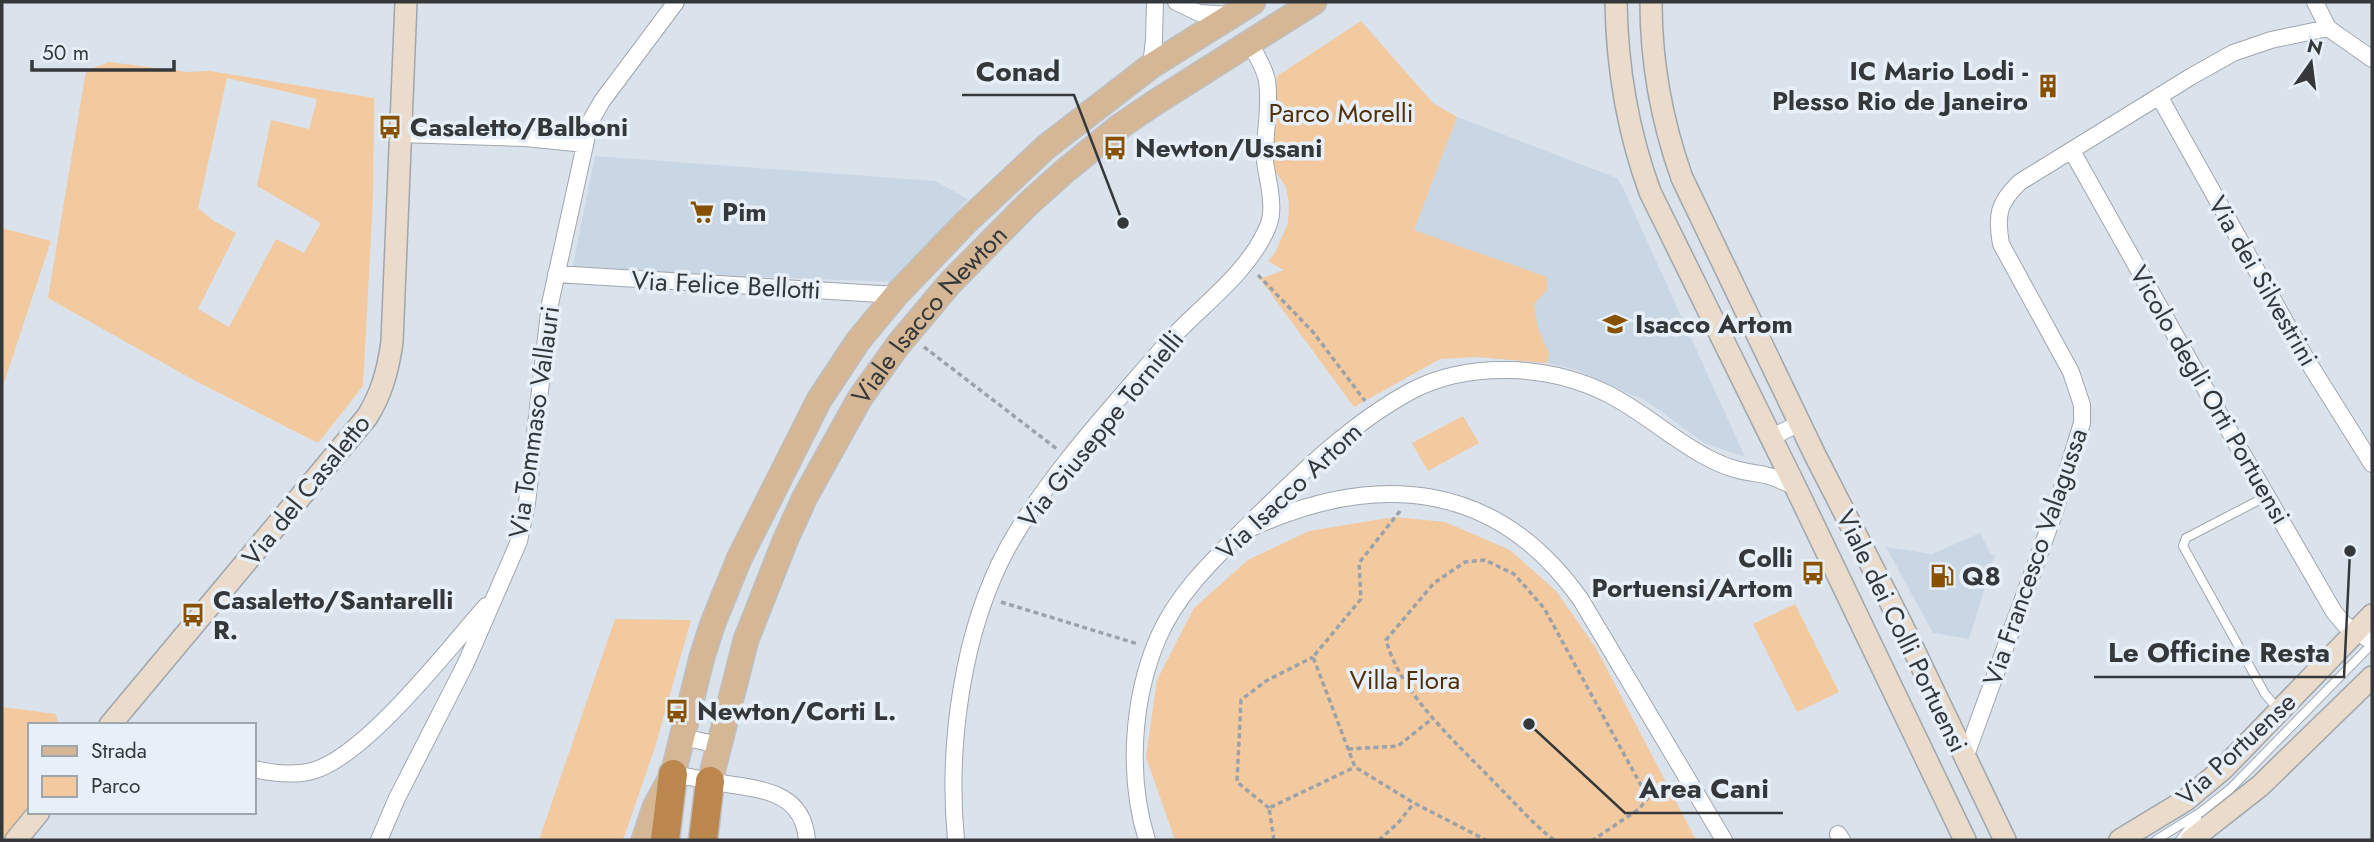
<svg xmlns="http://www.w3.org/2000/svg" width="2374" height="842" viewBox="0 0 2374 842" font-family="Jost,sans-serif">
	<rect width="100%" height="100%" fill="#dae2eb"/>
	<!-- built -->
	<path fill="#c9d7e5" d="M1457,117L1617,178L1623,188L1745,457L1704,443L1648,402L1577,370L1547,363L1478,357L1414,230Z
		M595,156L935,181L968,199L894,282L572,270Z
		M1980,533L1990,553L1995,555L1969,639L1933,633L1886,547L1932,554Z"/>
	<!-- green -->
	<path fill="#f3c99f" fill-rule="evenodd" d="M1361,21L1433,103L1457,117L1414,230L1547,277V290L1534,304L1538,328L1549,354L1547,363L1478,357L1440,359L1354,407L1260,279L1284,270L1268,261L1275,253L1288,223L1289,204L1286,187L1271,165L1277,76Z
		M109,62L187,72L210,71L374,98L373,199L363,386L318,443L190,378L48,298L86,71ZM227,78L317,99L309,129L271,120L257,186L321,223L304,253L276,239L229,327L198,309L236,233L214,221L198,208Z
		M2,228L51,241L2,389Z
		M1463,416L1479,443L1428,471L1412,443Z
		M1394,517L1445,522L1510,550L1556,591L1596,648L1696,840H1175L1146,757L1157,680L1194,608L1248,560L1309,531Z
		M1795,604L1839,692L1797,712L1753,624Z
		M615,619L691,620L655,747L623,840H539Z
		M2,707L56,714L58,725H30V803L2,840Z"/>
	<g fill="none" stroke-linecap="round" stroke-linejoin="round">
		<!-- lane casing -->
		<g stroke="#9fa6ae" stroke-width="10">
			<path id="lane" d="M2267,496L2186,538L2183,546L2265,694L2279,710
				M2156,840L2201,812L2230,789L2372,644
				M2180,840L2197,818"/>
		</g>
		<!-- street casing -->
		<g stroke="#9fa6ae" stroke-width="18">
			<path id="street" d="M1176,2L1199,13L1232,15
				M2315,2L2328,28L2372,59
				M1151,66L1154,40L1155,2
				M2159,96L2305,357L2372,464
				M400,134L525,138L585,144
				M2072,151L2220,415L2334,612L2345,625L2372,641
				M556,274L896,295
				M1770,438L1800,423
				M1249,529C1375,471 1496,479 1581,600L1724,840
				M682,737L719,745
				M1965,758L2055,511L2082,423V405L2071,372L2001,244C1996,215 1998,203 2020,182L2192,76L2233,53L2271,40L2328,28
				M254,769C272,773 294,776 312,771C365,757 448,649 486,606
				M673,774C691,777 709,781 727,784C765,790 803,793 807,840
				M1838,834L1842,840
				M379,840L397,798L466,663L519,541L527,503L550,304L590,122L602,101L676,2
				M956,840C947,746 962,631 1008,547C1049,474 1112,407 1167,343C1199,307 1243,278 1265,233C1268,227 1271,220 1271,213C1273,196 1267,178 1265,161C1264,134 1271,108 1267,81C1265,68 1256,55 1250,43
				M1147,840C1127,777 1132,699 1158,638C1178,592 1215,558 1250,523C1300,474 1351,423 1413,390C1444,374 1476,369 1511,370C1543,371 1578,379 1608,394C1644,412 1674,441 1710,459C1732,470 1742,471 1765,475C1775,477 1785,483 1795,486"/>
		</g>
		<!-- secondary casing -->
		<g stroke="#9fa6ae" stroke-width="24">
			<path id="secondary" d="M1616,2C1617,66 1628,132 1650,192L1795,486L1965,840
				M1651,2C1651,62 1662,122 1682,178L1815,455L1900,621L2005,840
				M110,725L367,417C382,393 388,370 392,342L406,2
				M16,840L39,812
				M2120,840L2186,800L2224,768L2372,615
				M2191,840L2260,786L2372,677"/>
		</g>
		<!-- primary casing -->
		<g stroke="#bebfc0" stroke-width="27">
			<g id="primary">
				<path id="s1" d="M710,781L746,640L785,541L805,497L860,398L898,345L950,283L1028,204L1066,170L1119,127L1156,102L1314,2"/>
				<path d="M644,840L655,807L673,774L702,657L713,623L739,559L819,400L858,341L896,295L966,222L1046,147L1151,66L1253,2"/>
			</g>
		</g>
		<!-- highway casing -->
		<g stroke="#bebfc0" stroke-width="31">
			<path id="highway" d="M665,840L673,774
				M703,840L710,781"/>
		</g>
		<!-- path -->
		<path stroke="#9ca2a9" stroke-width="3.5" stroke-dasharray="5 3.5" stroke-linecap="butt" d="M1258,275L1313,332L1365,401
			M924,347L1057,449
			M1400,511L1359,563L1361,599L1313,657L1355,767L1414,803L1486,840
			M1001,602L1138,644
			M1348,749L1398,746L1433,718
			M1269,808L1237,782L1241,700L1266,681L1313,657
			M1274,840L1269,808L1355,767
			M1379,840L1398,823L1414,803
			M1554,840C1533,824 1515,803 1496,784C1457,743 1401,695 1386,640L1434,583L1465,562L1485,560L1514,574L1544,608L1648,798L1639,809L1593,840"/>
		<!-- lane -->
		<use href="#lane" stroke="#fff" stroke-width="8"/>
		<!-- street -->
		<use href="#street" stroke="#fff" stroke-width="16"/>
		<!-- secondary -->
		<use href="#secondary" stroke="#ebdbca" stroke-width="21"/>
		<!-- primary -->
		<use href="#primary" stroke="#d6b795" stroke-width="24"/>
		<!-- highway -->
		<use href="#highway" stroke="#bb874f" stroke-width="28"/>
	</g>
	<!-- icons -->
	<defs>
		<g id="building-bare" transform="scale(1.89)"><path d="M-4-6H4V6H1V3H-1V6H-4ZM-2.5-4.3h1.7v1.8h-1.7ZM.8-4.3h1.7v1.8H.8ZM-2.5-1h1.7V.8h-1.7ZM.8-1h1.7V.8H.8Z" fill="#875100" stroke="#e7f0f8" stroke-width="2.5" paint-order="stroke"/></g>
		<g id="bus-bare" transform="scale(1.89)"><path d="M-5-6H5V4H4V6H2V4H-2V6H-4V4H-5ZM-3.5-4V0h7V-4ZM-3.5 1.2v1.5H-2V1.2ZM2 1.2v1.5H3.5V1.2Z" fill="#875100" stroke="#e7f0f8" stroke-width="2.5" paint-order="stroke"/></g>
		<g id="supermarket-bare" transform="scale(1.89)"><path d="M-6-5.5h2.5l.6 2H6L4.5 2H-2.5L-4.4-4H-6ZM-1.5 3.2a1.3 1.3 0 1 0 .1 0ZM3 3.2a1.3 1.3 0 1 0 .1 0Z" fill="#875100" stroke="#e7f0f8" stroke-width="2.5" paint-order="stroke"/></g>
		<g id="school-bare" transform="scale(1.89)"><path d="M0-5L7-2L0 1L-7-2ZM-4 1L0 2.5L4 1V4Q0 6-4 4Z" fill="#875100" stroke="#e7f0f8" stroke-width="2.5" paint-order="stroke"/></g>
		<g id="fuel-bare" transform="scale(1.89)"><path d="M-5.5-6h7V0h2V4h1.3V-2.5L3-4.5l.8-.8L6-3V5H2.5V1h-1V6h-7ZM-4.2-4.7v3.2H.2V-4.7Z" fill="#875100" stroke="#e7f0f8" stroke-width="2.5" paint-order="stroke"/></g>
	</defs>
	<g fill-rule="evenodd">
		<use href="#building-bare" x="2048" y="86"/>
		<use href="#bus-bare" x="390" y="127"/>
		<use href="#bus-bare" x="1115" y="148"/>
		<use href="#supermarket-bare" x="702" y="212"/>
		<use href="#school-bare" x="1615" y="324"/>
		<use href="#bus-bare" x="1813" y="573"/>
		<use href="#fuel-bare" x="1942" y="576"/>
		<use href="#bus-bare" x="193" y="615"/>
		<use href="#bus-bare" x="677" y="711"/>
	</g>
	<g text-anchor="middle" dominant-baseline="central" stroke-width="7" stroke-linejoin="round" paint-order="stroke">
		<!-- poi labels -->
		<g font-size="26" font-weight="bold" fill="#34383b" stroke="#e7f0f8" text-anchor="start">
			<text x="2028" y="71" text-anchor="end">IC Mario Lodi -<tspan x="2028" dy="30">Plesso Rio de Janeiro</tspan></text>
			<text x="410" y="127">Casaletto/Balboni</text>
			<text x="1135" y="148">Newton/Ussani</text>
			<text x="722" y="212">Pim</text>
			<text x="1635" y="324">Isacco Artom</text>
			<text x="1793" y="558" text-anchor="end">Colli<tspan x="1793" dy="30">Portuensi/Artom</tspan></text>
			<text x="1962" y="576">Q8</text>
			<text x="213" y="600">Casaletto/Santarelli<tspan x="213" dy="30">R.</tspan></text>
			<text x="697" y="711">Newton/Corti L.</text>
		</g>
		<!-- park labels -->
		<g font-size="26" fill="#51310a" stroke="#e7f0f8">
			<text x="1341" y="113">Parco Morelli</text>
			<text x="1405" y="680">Villa Flora</text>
		</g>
		<!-- street labels -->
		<g font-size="26" fill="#34383b" stroke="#e7f0f8">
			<text transform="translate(2263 281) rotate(60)">Via dei Silvestrini</text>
			<text transform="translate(726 285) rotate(3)">Via Felice Bellotti</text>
			<text stroke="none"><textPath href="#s1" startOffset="522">Viale Isacco Newton</textPath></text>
			<text transform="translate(2210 395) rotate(60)">Vicolo degli Orti Portuensi</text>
			<text transform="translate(534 422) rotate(-82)">Via Tommaso Vallauri</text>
			<text transform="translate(1101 429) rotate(-51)">Via Giuseppe Tornielli</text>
			<text transform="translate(306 490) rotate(-51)">Via del Casaletto</text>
			<text transform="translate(1289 491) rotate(-43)">Via Isacco Artom</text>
			<text transform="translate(2035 557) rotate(-71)">Via Francesco Valagussa</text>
			<text transform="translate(1902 631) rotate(64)">Viale dei Colli Portuensi</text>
			<text transform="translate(2236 749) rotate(-43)">Via Portuense</text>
		</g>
	</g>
	<!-- callouts -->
	<path fill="none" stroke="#34383b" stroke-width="2.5" d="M1123 223L1074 95H962M2350 551L2344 677H2094M1529 724L1625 813H1783"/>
	<g fill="#34383b" stroke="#e7f0f8" stroke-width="2.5">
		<circle cx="1123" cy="223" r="7"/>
		<circle cx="2350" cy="551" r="7"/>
		<circle cx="1529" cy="724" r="7"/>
	</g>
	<g font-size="28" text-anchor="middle" font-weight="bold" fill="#34383b" stroke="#e7f0f8" stroke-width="7" stroke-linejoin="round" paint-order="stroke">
		<text x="1018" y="81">Conad</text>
		<text x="2219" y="662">Le Officine Resta</text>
		<text x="1704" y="798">Area Cani</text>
	</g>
	<!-- border -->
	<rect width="2374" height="842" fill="none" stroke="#34383b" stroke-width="7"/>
	<!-- legend -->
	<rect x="28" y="723" width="228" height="91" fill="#e7f0f8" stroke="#9fa6ac" stroke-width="2"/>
	<rect x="42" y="746" width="35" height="10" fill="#d6b795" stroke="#9fa6ac" stroke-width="2"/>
	<text x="91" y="758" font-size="21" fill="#34383b">Strada</text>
	<rect x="42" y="776" width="35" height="21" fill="#f3c99f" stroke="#9fa6ac" stroke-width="2"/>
	<text x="91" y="793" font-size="21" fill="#34383b">Parco</text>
	<!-- north arrow -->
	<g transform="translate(2311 63) rotate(14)" stroke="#e7f0f8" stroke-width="5" paint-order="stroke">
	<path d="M0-5L12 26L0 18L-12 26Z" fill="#34383b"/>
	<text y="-10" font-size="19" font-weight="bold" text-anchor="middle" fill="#34383b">N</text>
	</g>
	<!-- scale -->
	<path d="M32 60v10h142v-10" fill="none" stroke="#34383b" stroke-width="3.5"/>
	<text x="42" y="60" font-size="21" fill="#34383b" stroke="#e7f0f8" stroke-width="5" paint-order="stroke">50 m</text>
</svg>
